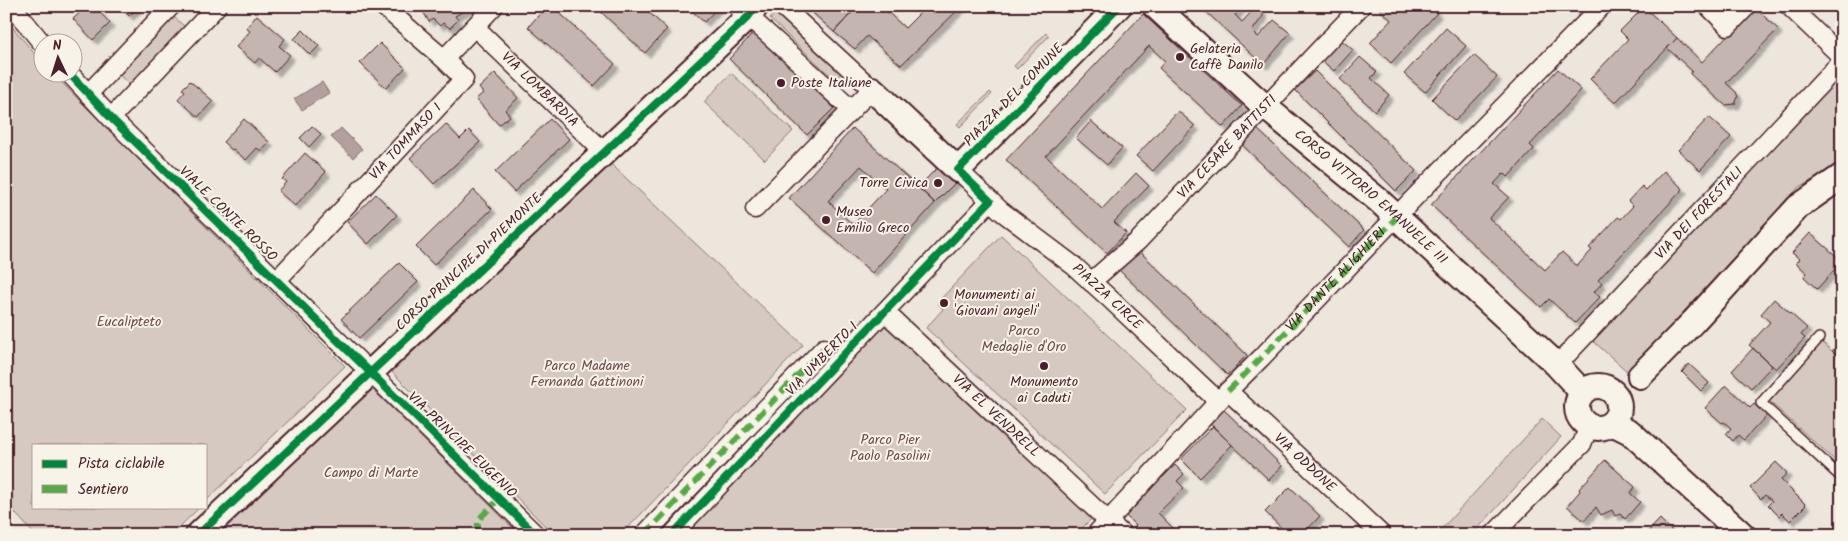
<svg xmlns="http://www.w3.org/2000/svg" width="1848" height="541" viewBox="0 0 1848 541" font-family="Kalam,sans-serif">
	<defs>
		<filter id="shadow"><feDropShadow dx="4.5" dy="4.5" stdDeviation="1" flood-color="#0004"/></filter>
	</defs>
	<rect width="100%" height="100%" fill="#ece6dd"/>
	<filter id="ink" filterUnits="userSpaceOnUse"><feTurbulence type="fractalNoise" baseFrequency=".02" numOctaves="2"/><feDisplacementMap in="SourceGraphic" scale="10" xChannelSelector="R" yChannelSelector="G"/><feConvolveMatrix kernelMatrix="1 2 1 2 8 2 1 2 1" color-interpolation-filters="sRGB"/></filter>
	<g filter="url(#ink)">
		<!-- green -->
		<path fill="#d5c9c2" stroke="#907476" d="M778,10L843,71L835,80L770,19Z
			M173,16L185,27L131,86L119,75Z
			M6,19L42,63V72L52,73L345,366L206,501V445H34V507H200L171,535H35L6,503Z
			M1046,33L1049,36L1017,69L1014,66Z
			M731,73L793,131L765,160L704,102Z
			M1837,77L1842,81V164L1798,188L1628,372L1593,341Z
			M990,92L992,94L960,127L957,124Z
			M610,163L803,345L621,535H554L392,372Z
			M1001,235L1187,410L1105,494L926,328L943,309L937,303Z
			M885,325L1093,517L1075,535H683Z
			M1822,342L1842,360V467L1769,401Z
			M371,388L520,535H217Z
			M1542,419L1561,437L1472,535H1436Z"/>
		<!-- water -->
		<path fill="#b39f9d" stroke="#896c6f" d="M322,82L329,93L302,110L294,99Z
			M341,128L362,149L353,158L331,137Z"/>
		<!-- building -->
		<path fill="#c4b5b0" stroke="#4a1f2b" fill-rule="evenodd" filter="url(#shadow)" d="M87,6H94L110,23L93,40L73,19Z
			M123,6H139L129,16L121,8Z
			M420,6H472L455,16L458,20L450,28L443,23L440,26L433,19L429,22Z
			M547,6H552L615,64L594,86L528,27Z
			M608,6H642L667,29L645,53L602,13Z
			M687,6H719L704,22Z
			M805,6H850L854,10L834,32Z
			M858,6H881L905,28L927,6H962L901,65L867,36L855,49L834,32Z
			M1200,6H1242L1235,15L1242,22L1254,9H1258L1262,11L1263,16L1252,31L1258,37L1274,20L1290,33L1263,65Z
			M1376,6H1430L1437,13L1391,63L1370,43L1391,20Z
			M1644,7L1677,38L1615,103L1590,79L1628,39L1620,31Z
			M1754,7L1778,29L1726,83L1736,92L1738,97L1735,104L1725,105L1690,74L1692,71L1667,48L1677,38L1702,62Z
			M1143,14L1242,106L1223,127L1159,68L1165,61L1149,46L1046,156L1102,209L1136,173L1149,186L1114,222L1126,233L1107,253L1006,160Z
			M257,15L285,39L279,46L290,55L275,72L259,58L255,63L236,47L250,31L246,28Z
			M1446,28L1466,46L1425,92L1404,74Z
			M303,30L319,46L310,55L294,39Z
			M755,31L834,108L807,135L729,59Z
			M1338,37L1353,50L1334,71L1319,58Z
			M380,43L405,68L386,88L360,63Z
			M1474,55L1497,77L1455,121L1432,99Z
			M1360,57L1377,72L1371,78L1389,95L1375,111L1340,79Z
			M1558,69L1581,90L1530,145L1534,149L1508,177L1504,173L1494,184L1509,197L1489,218L1545,270L1562,252L1577,266L1592,250L1589,248L1618,217L1621,219L1633,206L1628,201L1642,186L1646,190L1664,171L1683,189L1598,280L1602,283L1594,292L1600,297L1575,323L1549,299L1541,307L1431,205Z
			M1315,71L1416,171L1396,191L1295,90Z
			M495,73L518,98L505,110L510,116L499,125L476,99L483,93L479,88Z
			M190,81L213,101L198,117L178,99L185,91L182,89Z
			M1178,111L1195,126L1153,171L1136,156Z
			M1709,117L1731,137L1700,170L1678,150Z
			M244,119L269,142L261,151L257,148L246,160L233,149L232,150L223,142Z
			M550,119L569,139L514,192L495,172Z
			M1091,121L1122,148L1107,165L1076,138Z
			M446,124L460,139L469,130L480,142L434,184L410,158Z
			M312,126L321,134L309,147L300,138Z
			M1255,127L1364,230L1349,247L1240,143Z
			M853,128L935,203L872,273L789,198ZM861,166L886,189L853,225L828,201Z
			M305,153L326,172L295,206L278,191L286,182L282,179Z
			M941,164L958,180L935,203L918,187Z
			M474,190L492,209L434,265L416,247Z
			M376,194L397,215L368,244L347,222Z
			M1810,233L1842,261L1817,289L1804,277L1807,273L1796,263L1800,259L1792,253Z
			M1138,250L1247,355L1227,375L1119,270Z
			M399,263L418,282L359,338L341,319Z
			M1774,299L1807,328L1801,335L1805,338L1776,369L1749,345L1770,322L1761,314Z
			M1842,341V360L1832,351Z
			M1753,348L1772,366L1751,388L1732,371Z
			M1689,364L1709,383L1701,391L1682,372Z
			M1726,385L1750,408L1754,404L1767,415L1744,440L1738,435L1733,441L1726,434L1731,428L1724,422L1722,423L1705,408Z
			M1222,408L1282,466L1269,480L1208,422Z
			M1213,426L1232,445L1200,478L1181,459Z
			M1605,460L1635,487L1630,493L1640,502L1625,519L1620,514L1615,516L1612,510L1601,515L1596,507L1584,521L1567,506L1580,491L1579,489Z
			M1776,462L1787,473L1781,480L1806,505L1790,521L1782,513L1779,516L1768,505L1772,501L1765,495L1761,499L1750,488Z
			M1175,465L1184,474L1177,481L1184,488L1158,513L1178,533L1177,535H1137L1132,530L1136,526L1126,516L1146,495L1142,493L1159,476L1162,478Z
			M1290,487L1320,516L1302,535H1289L1265,512Z
			M1660,519L1676,535H1645Z"/>
		<g fill="none" stroke-linecap="round" stroke-linejoin="round">
			<!-- lane casing -->
			<g stroke="#4a1f2b" stroke-width="12">
				<path id="lane" d="M1819,338L1761,403L1842,478"/>
			</g>
			<!-- street casing -->
			<g stroke="#4a1f2b" stroke-width="21">
				<g id="street">
					<path d="M12,6L42,43"/>
					<path d="M383,6L444,59"/>
					<path d="M737,6L852,110"/>
					<path d="M1708,6L1728,26L1747,6"/>
					<path d="M1789,6L1842,57"/>
					<path id="s1" d="M475,27L604,152"/>
					<path d="M68,72L111,118L536,535"/>
					<path d="M88,94L171,6"/>
					<path d="M111,118L217,6"/>
					<path id="s2" d="M958,170L1001,211L1074,266L1108,297L1218,401"/>
					<path d="M755,209L872,89L782,6"/>
					<path id="s3" d="M277,280L464,79L444,59L494,6"/>
					<path id="s4" d="M1091,282L1138,241L1361,6"/>
					<path id="s5" d="M885,312L1123,535"/>
					<path id="s6" d="M1557,365L1842,61"/>
					<path id="s7" d="M1228,391L1382,535"/>
					<path d="M644,535L824,348"/>
					<path d="M672,535L990,201"/>
					<path id="s8" d="M1095,535L1228,391L1261,358L1413,199L1602,6"/>
					<path d="M1493,535L1582,444L1589,426"/>
				</g>
			</g>
			<!-- secondary casing -->
			<g stroke="#4a1f2b" stroke-width="28">
				<g id="secondary">
					<path id="s9" d="M1155,6L1264,106L1378,200L1557,365L1582,392"/>
					<path d="M872,89L958,170L1119,6"/>
					<path d="M1640,376L1693,322L1798,207L1842,176"/>
					<circle cx="1598" cy="407" r="21"/>
					<path d="M1612,423L1630,432L1743,535"/>
					<path d="M198,535L748,17L756,6"/>
				</g>
			</g>
			<!-- lane -->
			<use href="#lane" stroke="#f7f3e8" stroke-width="9"/>
			<!-- street -->
			<use href="#street" stroke="#f7f3e8" stroke-width="18"/>
			<!-- secondary -->
			<use href="#secondary" stroke="#f7f3e8" stroke-width="24"/>
			<!-- quiet -->
			<path stroke="#57aa44" stroke-width="6" stroke-dasharray="12 6" stroke-linecap="butt" d="M1228,391L1261,358L1396,218
				M478,535V520L499,499
				M644,535L824,348"/>
			<!-- cycleway casing -->
			<g stroke="#f7f3e8" stroke-width="11">
				<path id="cycleway" d="M68,72L111,118L536,535
					M198,535L748,17L756,6
					M672,535L990,201L958,170L1119,6"/>
			</g>
			<!-- cycleway -->
			<use href="#cycleway" stroke="#00873e" stroke-width="8"/>
		</g>
	</g>
	<!-- markers -->
	<g fill="#4a1f2b" stroke="#f7f3e8" stroke-width="2">
		<circle cx="1180" cy="57" r="5"/>
		<circle cx="781" cy="83" r="5"/>
		<circle cx="938" cy="183" r="5"/>
		<circle cx="826" cy="220" r="5"/>
		<circle cx="944" cy="303" r="5"/>
		<circle cx="1044" cy="366" r="5"/>
	</g>
	<g text-anchor="middle" dominant-baseline="central" stroke-width="4" stroke-linejoin="round" paint-order="stroke">
		<!-- poi labels -->
		<g font-size="14" fill="#4a1f2b" stroke="#f7f3e8" text-anchor="start">
			<text x="1190" y="49">Gelateria<tspan x="1190" dy="16">Caffè Danilo</tspan></text>
			<text x="791" y="83">Poste Italiane</text>
			<text x="928" y="183" text-anchor="end">Torre Civica</text>
			<text x="836" y="212">Museo<tspan x="836" dy="16">Emilio Greco</tspan></text>
			<text x="954" y="295">Monumenti ai<tspan x="954" dy="16">'Giovani angeli'</tspan></text>
			<text x="1044" y="382" text-anchor="middle">Monumento<tspan x="1044" dy="16">ai Caduti</tspan></text>
		</g>
		<!-- street labels -->
		<g font-size="14" fill="#4a1f2b" stroke="#f7f3e8">
			<text stroke="none"><textPath href="#s1" startOffset="90">VIA LOMBARDIA</textPath></text>
			<text transform="translate(1014 95) rotate(-46)">PIAZZA DEL COMUNE</text>
			<text stroke="none"><textPath href="#s3" startOffset="189">VIA TOMMASO I</textPath></text>
			<text stroke="none"><textPath href="#s4" startOffset="192">VIA CESARE BATTISTI</textPath></text>
			<text stroke="none"><textPath href="#s9" startOffset="288">CORSO VITTORIO EMANUELE III</textPath></text>
			<text stroke="none"><textPath href="#s6" startOffset="208">VIA DEI FORESTALI</textPath></text>
			<text transform="translate(228 214) rotate(44)">VIALE CONTE ROSSO</text>
			<text transform="translate(469 262) rotate(-43)">CORSO PRINCIPE DI PIEMONTE</text>
			<text stroke="none"><textPath href="#s8" startOffset="351">VIA DANTE ALIGHIERI</textPath></text>
			<text stroke="none"><textPath href="#s2" startOffset="196">PIAZZA CIRCE</textPath></text>
			<text transform="translate(822 359) rotate(-46)">VIA UMBERTO I</text>
			<text stroke="none"><textPath href="#s5" startOffset="152">VIA EL VENDRELL</textPath></text>
			<text transform="translate(462 445) rotate(44)">VIA PRINCIPE EUGENIO</text>
			<text stroke="none"><textPath href="#s7" startOffset="105">VIA ODDONE</textPath></text>
		</g>
		<!-- park labels -->
		<g font-size="14" fill="#6d4a51" stroke="#f7f3e8">
			<text x="129" y="322">Eucalipteto</text>
			<text x="1024" y="331">Parco<tspan x="1024" dy="16">Medaglie d'Oro</tspan></text>
			<text x="587" y="366">Parco Madame<tspan x="587" dy="16">Fernanda Gattinoni</tspan></text>
			<text x="890" y="440">Parco Pier<tspan x="890" dy="16">Paolo Pasolini</tspan></text>
			<text x="371" y="473">Campo di Marte</text>
		</g>
	</g>
	<!-- margin -->
	<rect width="1848" height="541" fill="none" stroke="#f7f3e8" stroke-width="25"/>
	<rect x="12" y="12" width="1823" height="516" fill="none" stroke="#4a1f2b" stroke-width="2" filter="url(#ink)"/>
	<!-- legend -->
	<rect x="32" y="444" width="175" height="65" fill="#f7f3e8" stroke="#b29e9c"/>
	<rect x="42" y="460" width="25" height="8" fill="#00873e" stroke="#b29e9c"/>
	<text x="78" y="468" font-size="15" fill="#4a1f2b">Pista ciclabile</text>
	<rect x="42" y="485" width="25" height="8" fill="#57aa44" stroke="#b29e9c"/>
	<text x="78" y="494" font-size="15" fill="#4a1f2b">Sentiero</text>
	<!-- north arrow -->
	<g transform="translate(58 58) rotate(356)"><circle r="24" fill="#f7f3e8" stroke="#b29e9c"/>
	<path d="M0-4L9 19L0 12L-9 19Z" fill="#4a1f2b"/>
	<text y="-8" font-size="14" font-weight="bold" text-anchor="middle" fill="#4a1f2b">N</text>
	</g>
</svg>
